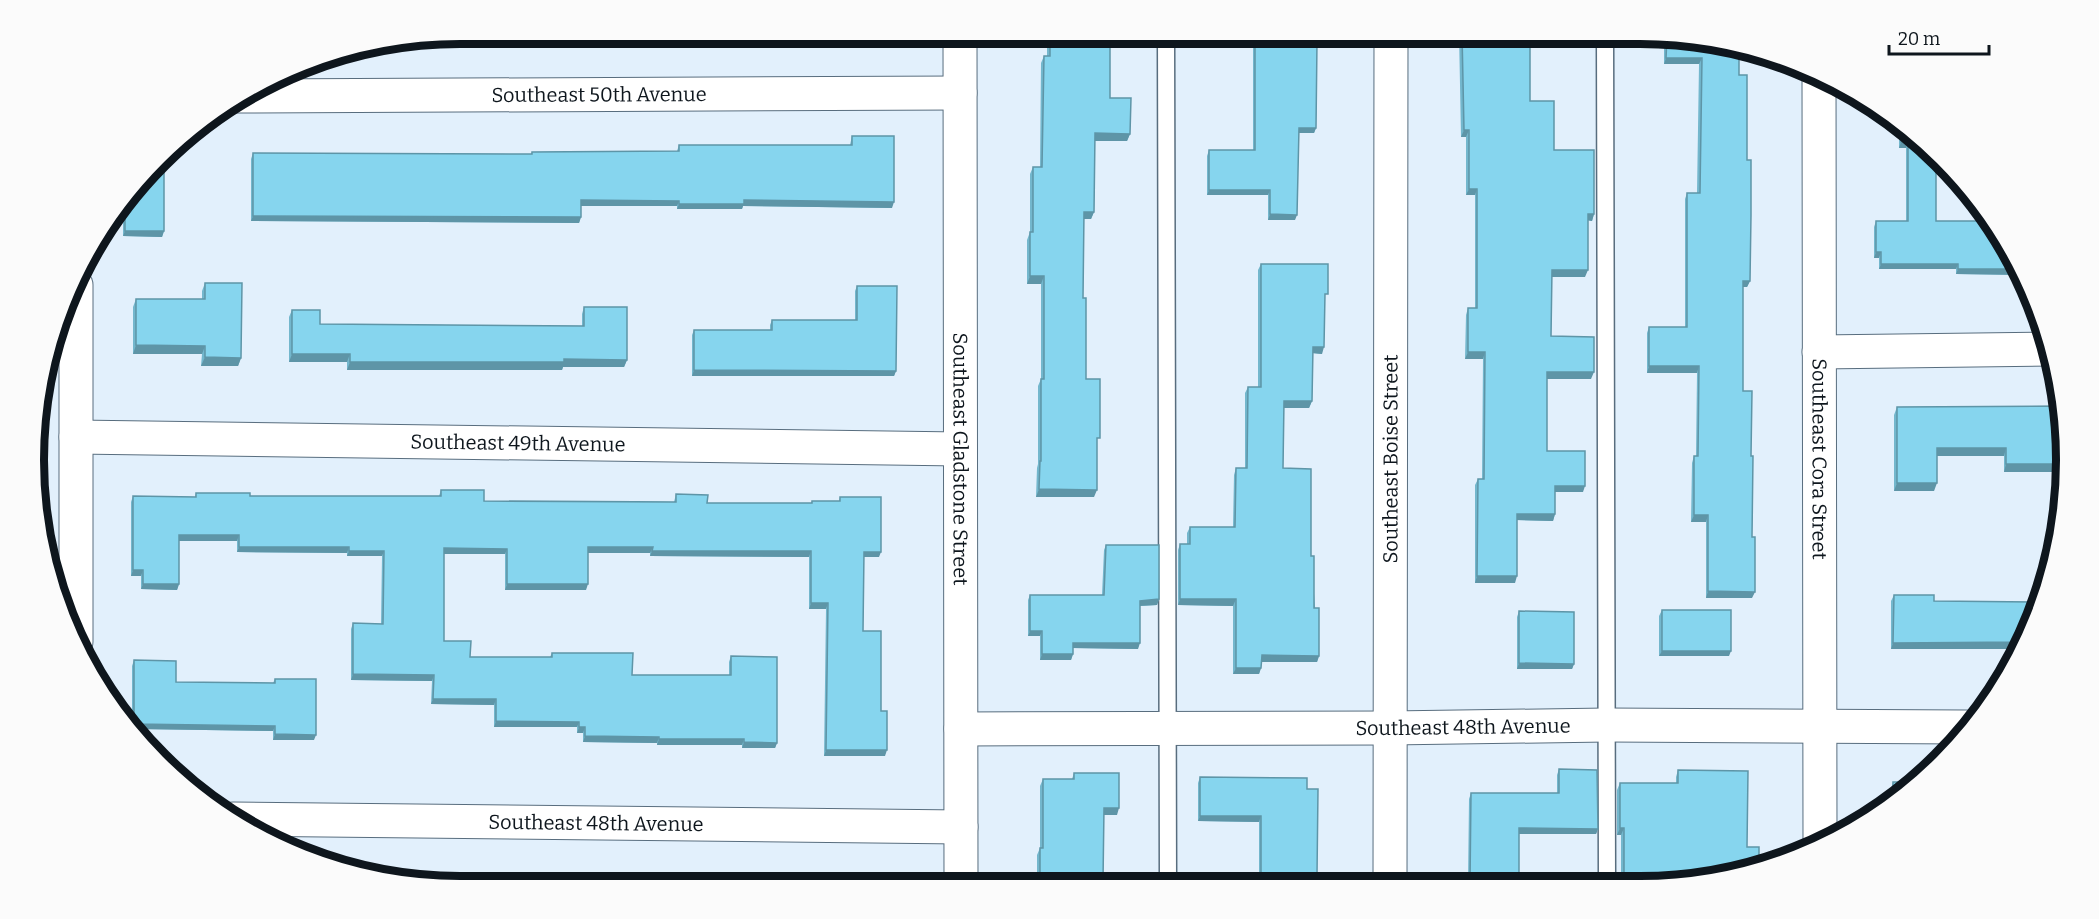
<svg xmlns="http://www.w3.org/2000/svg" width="2099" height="919" viewBox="0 0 2099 919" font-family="Bitter,serif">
	<rect width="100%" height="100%" fill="#e2f0fc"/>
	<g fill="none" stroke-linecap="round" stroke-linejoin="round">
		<!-- service casing -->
		<g stroke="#586d7e" stroke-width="19">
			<path id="service" d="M1166,33L1168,884
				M1605,33L1607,883"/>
		</g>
		<!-- minor casing -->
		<g stroke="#586d7e" stroke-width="35">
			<g id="minor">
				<path id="s1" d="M960,33L961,884"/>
				<path id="s2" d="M1819,75L1820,844"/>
				<path id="s3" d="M237,96L960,93"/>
				<path d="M76,285V642"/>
				<path d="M1819,352L2051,349"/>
				<path id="s4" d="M76,437L960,449"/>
				<path id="s5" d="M961,729L1390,728L1607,725L1966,727"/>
				<path id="s6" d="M233,819L961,827"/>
				<path id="s7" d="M1390,883L1391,33"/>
			</g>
		</g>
		<!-- service -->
		<use href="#service" stroke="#fff" stroke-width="16"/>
		<!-- minor -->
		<use href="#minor" stroke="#fff" stroke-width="33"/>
	</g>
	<!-- wall -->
	<path fill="#73b7cd" d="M1047,33H1110V98L1130,134L1127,141H1095L1094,212L1091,219H1084L1083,298L1086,379L1097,446L1094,497H1036L1037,468L1038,464V386L1041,379V284H1027V240L1030,232V174L1033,167H1040L1041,63L1044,56H1047Z
		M1229,33H1323V42L1321,47H1317L1316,128L1314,133H1299L1295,220H1268V195H1207V156L1209,150H1253V47H1229Z
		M1459,33H1530V101L1554,150L1594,214L1592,221L1588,220L1585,277H1552L1551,336L1591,379H1547V451L1583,492H1555V514L1553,521L1517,520L1515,583H1475V485L1478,479H1482L1483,359H1465L1466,315L1468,308H1475V195H1466V137H1461Z
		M1664,37L1739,49V75L1747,160L1750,281L1747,287H1743V391L1751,456L1752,598H1706V522H1691L1692,463L1694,456H1696L1697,373H1647V333L1649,327H1685V199L1687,193H1697L1699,64H1664Z
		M1899,123L1921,139L1936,221L2022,271L2024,275L1956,274V269H1879V258H1874V227L1876,221H1906V148H1899Z
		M852,136L892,208L743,206L742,209H677V206H581V217L579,223L251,221V159L253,153L531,154L532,152L677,151L679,145H850Z
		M164,156V231L162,237L123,236V206Z
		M1261,264L1325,300L1322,354L1313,353L1312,401L1309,408H1284L1283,468L1311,556L1319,656L1317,662H1261V668L1259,674H1233V606L1178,605V550L1180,544H1187V533L1190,527H1233L1234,475L1236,468H1245V393L1248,387H1258V270Z
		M205,283L241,358L238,366H201L202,354H133V307L136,299H202V291Z
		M857,286L896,371L894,376H692V335L694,330H770V325L772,320H855V291Z
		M584,307L627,360L624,367H563L562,370H347V362H289V317L292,310L320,324L582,326V314Z
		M2061,406L2064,472H2004V456H1937L1934,491H1894V415L1897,407Z
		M441,490L484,501L674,502L676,494L707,503H811L812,501H839L840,497L879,557H864L863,631L881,711L885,756H824L826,609H809V557L650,556V553H588L586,590H505V554H444V641L470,657H550L552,653L632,675H729V662L731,656L777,743L775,748H742V745H657V743L583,742V733H577V727H494V705L431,704L432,681L351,680V629L353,623L381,624L382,556H347V553L237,552V541H179V584L177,590L141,589V576H131V502L133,496L195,497L196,493L250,496H439Z
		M1106,545L1159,599L1157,605L1140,606L1138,649L1073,648V654L1071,660H1040V636H1028V600L1030,595H1102L1104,550Z
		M1894,595L1934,601L2041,602L2018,649H1891V601Z
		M1662,610L1729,656H1659V616Z
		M1519,611L1574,664L1572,669H1517V617Z
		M134,660L176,682L273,683L275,679L314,740H273V731L137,729L132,723V666Z
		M1559,769L1598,829L1596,834H1519V883H1468L1469,799L1471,793H1557V775Z
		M1678,770L1696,882L1621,883V835H1617V790L1620,783H1676V777Z
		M1074,773L1117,815H1104L1103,881L1154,884H1037V855L1040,848V786L1043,779H1072Z
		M1200,777L1307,789L1315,881H1259V822L1198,821V783Z
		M1893,782L1899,798L1891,803V789Z
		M557,874L691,885L554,886V880Z"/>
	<!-- shaded-wall -->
	<path fill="#5e95a7" d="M1231,42H1255L1253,47H1229Z
		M1317,42H1323L1321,47H1315Z
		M1666,58H1702L1699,64H1664Z
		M1299,128H1316L1314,133H1297Z
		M1464,130H1469L1466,137H1461Z
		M1095,133L1130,134L1127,141H1092Z
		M1901,142H1908L1906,148H1899Z
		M1469,189H1477L1475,195H1466Z
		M1209,190H1270L1268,195H1207Z
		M581,200L679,201L677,206H579Z
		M744,200L894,202L892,208L743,206L742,209H677L679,204Z
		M1084,212H1094L1091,219H1081Z
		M1270,214L1297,215L1295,220H1268Z
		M1588,214H1594L1592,221L1585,220Z
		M253,216L581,217L579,223L251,221Z
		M125,231H164L162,237L123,236Z
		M1876,252H1881L1879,258H1874Z
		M1881,264H1958L1956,269H1879Z
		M1958,269H2021L2024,275L1956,274Z
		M1552,270H1588L1585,277H1550Z
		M1030,276H1044L1041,284H1027Z
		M1743,281H1750L1747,287H1741Z
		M136,345L205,346L202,354H133Z
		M1313,347H1324L1322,354L1311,353Z
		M1468,352H1485L1483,359H1465Z
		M292,354H350L347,362H289Z
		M205,357L241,358L238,366H201Z
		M564,359L627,360L624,367H563L562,370H347L350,362Z
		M1649,366H1699L1697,373H1647Z
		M694,370L896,371L894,376H692Z
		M1547,372H1594L1591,379H1545Z
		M1284,401H1312L1309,408H1282Z
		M1937,448H2006L2004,456H1934Z
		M2006,464H2064V472H2004Z
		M1897,483H1937L1934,491H1894Z
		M1555,486H1585L1583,492H1553Z
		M1039,489L1097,490L1094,497H1036Z
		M1517,514H1555L1553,521L1515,520Z
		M1694,515H1708L1706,522H1691Z
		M179,535H239L237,541H177Z
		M239,547H349L347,553L237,552Z
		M588,547H653L650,553H586Z
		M444,548L507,549L505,554H442Z
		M349,551H384L382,556H347Z
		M652,551H811L809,557L650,556Z
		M864,552H881L879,557H862Z
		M133,570H143L141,576H131Z
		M1477,576H1517L1515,583H1475Z
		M143,584H179L177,590L141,589Z
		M507,584H588L586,590H505Z
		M1708,591L1755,592L1752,598H1706Z
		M1159,599L1157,605L1138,606L1140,601Z
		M1180,599H1236L1233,606L1178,605Z
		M811,603H828L826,609H809Z
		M1030,631H1042L1040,636H1028Z
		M2021,642L2018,649H1891L1893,643Z
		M1073,643H1140L1138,649L1071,648Z
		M1662,651H1731L1729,656H1659Z
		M1042,654H1073L1071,660H1040Z
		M1262,655L1319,656L1317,662H1259Z
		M1519,663L1574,664L1572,669H1517Z
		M1236,668H1261L1259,674H1233Z
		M353,674L434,675L432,681L351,680Z
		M433,699H496L494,705L431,704Z
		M496,721L579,722L577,727H494Z
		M134,724L275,726L273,731L137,729L133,725Z
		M579,727H585L583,733H577Z
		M275,734L316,735L314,740H273Z
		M585,736L659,737L657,743L583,742Z
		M659,739H744L742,745H657Z
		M744,742L777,743L775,748H742Z
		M826,750H887L885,756H824Z
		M1104,808H1119L1117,815H1101Z
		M1200,816H1261L1259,822L1198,821Z
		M1519,828L1598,829L1596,834H1517Z
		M1620,828H1624L1621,835H1617Z
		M1261,875L1317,876L1315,881H1259Z
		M1624,882H1689L1623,883Z"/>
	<!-- building -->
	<path fill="#86d5ee" stroke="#5e95a7" stroke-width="1.5" d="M1050,33H1110V98H1131L1130,134L1095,133L1094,212H1084L1083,298H1086V379H1100V438H1097V490L1039,489L1040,461H1041V379H1044V276H1030V232H1033V167H1042L1044,56H1050Z
		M1231,33H1323V42H1317L1316,128H1299L1297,215L1270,214V190H1209V150H1255V42H1231Z
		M1462,33H1530V101H1554V150H1594V214H1588V270H1552L1551,336L1594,337V372H1547V451H1585V486H1555V514H1517V576H1477L1478,479H1484L1485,352H1468V308H1477V189H1469V130H1464Z
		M1667,37L1739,49V75H1747V160H1751V215L1750,281H1743V391H1752L1751,456H1753L1752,537H1755V592L1708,591V515H1694V456H1698L1699,366H1649V327H1687V193H1700L1702,58H1666Z
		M1901,125L1921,139L1936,155V221H1991L2021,269H1958V264H1881V252H1876V221H1908V142H1901Z
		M852,136H894V202L744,200V204H679V201L581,200V217L253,216V153L532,154V152L679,151V145H852Z
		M164,156V231H125V204Z
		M1261,264H1328V294H1325L1324,347H1313L1312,401H1284L1283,468L1311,469V556H1314V608H1319V656L1262,655L1261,668H1236V599H1180V544H1190V527H1235L1236,468H1247L1248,387H1261Z
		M205,283H242L241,358L205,357V346L136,345V299H205Z
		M857,286H897L896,371L694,370V330H772V320H857Z
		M584,307H627V360L564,359V362H350V354H292V310H320V324L584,326Z
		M2061,406L2065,432L2064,464H2006V448H1937V483H1897V407Z
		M441,490H484V501L676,502V494L708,495L707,503H812V501H840V497H881V552H864L863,631H881V711H887V750H826L828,603H811V551H652L653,547H588V584H507V549L444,548V641H471L470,657H552V653H633L632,675H731V656L777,657V743L744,742V739H659V737L585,736V727H579V722L496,721V699H433L434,675L353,674V623L383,624L384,551H349V547H239V535H179V584H143V570H133V496L196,497V493H250V496H441Z
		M1106,545H1159V599L1140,601V643H1073V654H1042V631H1030V595H1104Z
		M1894,595H1934V601L2041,602L2021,642L1893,643Z
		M1662,610H1731V651H1662Z
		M1519,611L1574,612V664L1519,663Z
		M134,660L176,661V682L275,683V679H316V735L275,734V726L134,724Z
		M1559,769L1597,770L1598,829L1519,828V883H1470L1471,793H1559Z
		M1678,770L1748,771L1747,847H1759V865L1696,882H1624V828H1620V783H1678Z
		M1074,773H1119V808H1104L1103,881H1154V884H1040V848H1043V779H1074Z
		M1200,777L1307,778V789H1318L1317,876L1261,875V816H1200Z
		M1893,782H1914L1899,798L1893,801Z
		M557,874L691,876V885L557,886Z
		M413,878L456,879V885Z
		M855,884H891V885H855Z"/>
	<g text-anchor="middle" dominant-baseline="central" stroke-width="4.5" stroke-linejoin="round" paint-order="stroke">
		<!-- street labels -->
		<g font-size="20" fill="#0e161d" stroke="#fbfbfb">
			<text stroke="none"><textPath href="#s3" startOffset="362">Southeast 50th Avenue</textPath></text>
			<text stroke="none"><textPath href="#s4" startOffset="442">Southeast 49th Avenue</textPath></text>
			<text stroke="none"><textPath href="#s7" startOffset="424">Southeast Boise Street</textPath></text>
			<text stroke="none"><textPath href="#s1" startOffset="426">Southeast Gladstone Street</textPath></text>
			<text stroke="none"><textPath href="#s2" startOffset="384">Southeast Cora Street</textPath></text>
			<text stroke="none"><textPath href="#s5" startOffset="502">Southeast 48th Avenue</textPath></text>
			<text stroke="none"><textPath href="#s6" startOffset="363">Southeast 48th Avenue</textPath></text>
		</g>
	</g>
	<!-- crop -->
	<path d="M0 0H2099V919H0ZM460 44H1640A416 416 0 0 1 2056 460V460A416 416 0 0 1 1640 876H460A416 416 0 0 1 44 460V460A416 416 0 0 1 460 44Z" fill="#fbfbfb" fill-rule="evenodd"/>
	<path fill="none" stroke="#0e161d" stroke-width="8" d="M460 44H1640A416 416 0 0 1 2056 460V460A416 416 0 0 1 1640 876H460A416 416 0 0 1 44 460V460A416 416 0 0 1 460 44Z"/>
	<!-- scale -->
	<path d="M1889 45v9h100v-9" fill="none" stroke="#0e161d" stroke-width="3"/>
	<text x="1898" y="45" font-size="18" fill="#0e161d" stroke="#fbfbfb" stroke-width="4.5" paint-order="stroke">20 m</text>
</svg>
